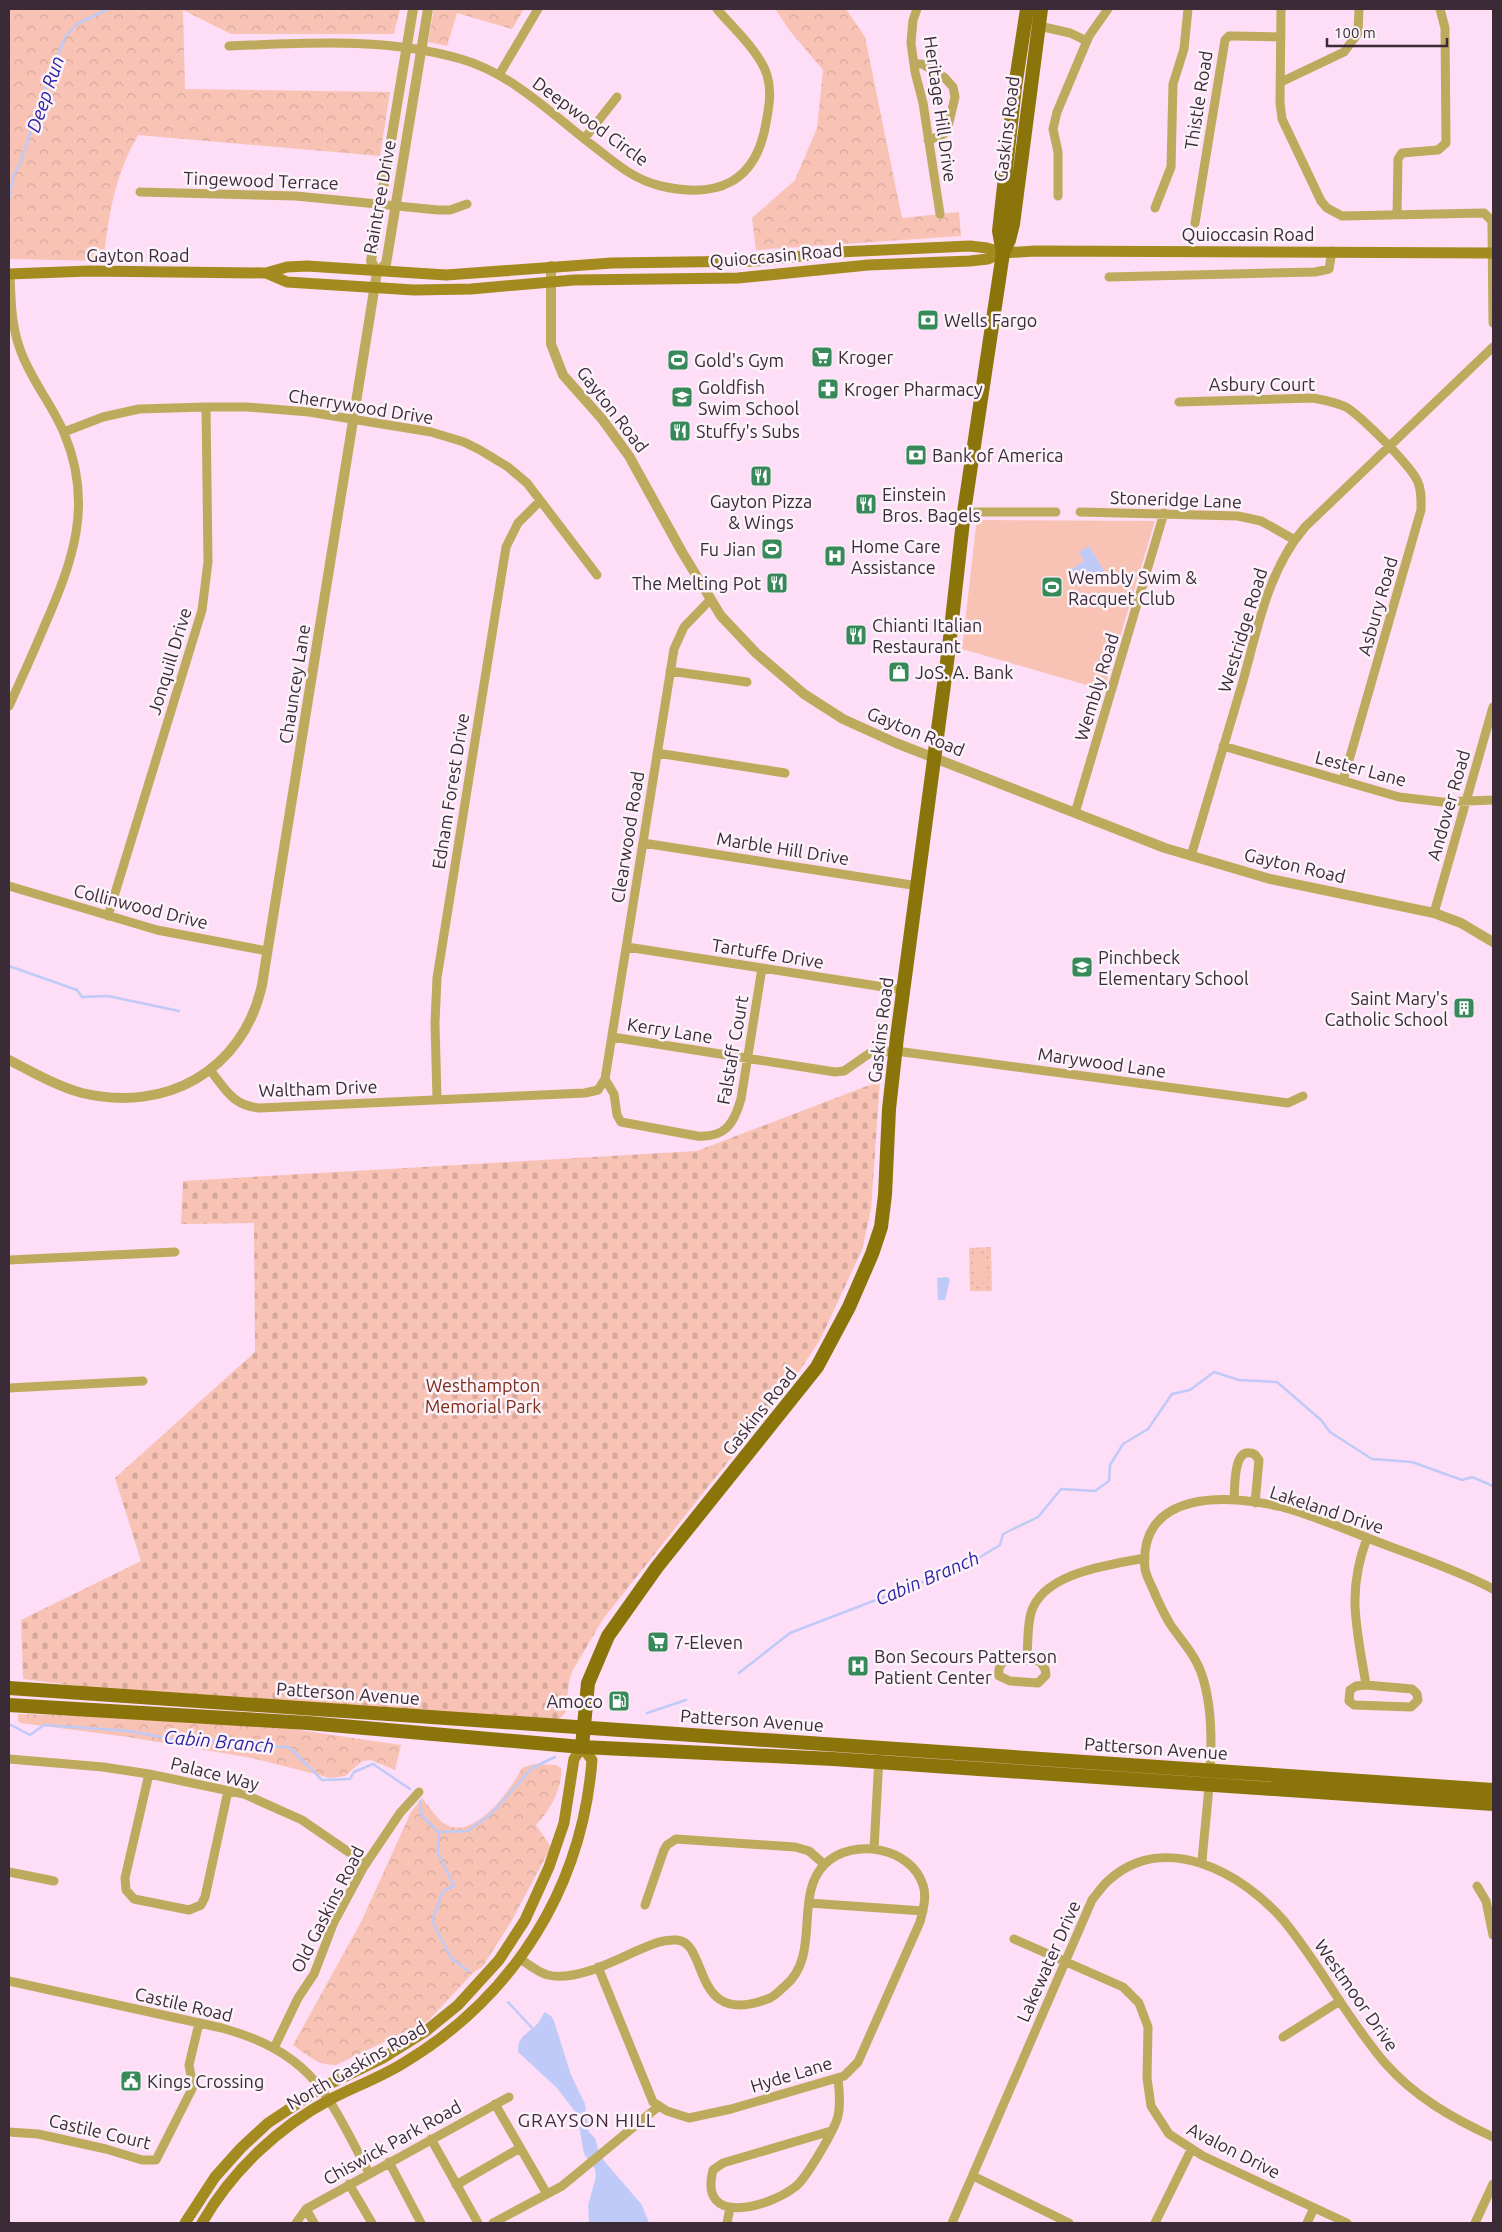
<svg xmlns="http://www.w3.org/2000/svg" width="1502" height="2232" viewBox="0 0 1502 2232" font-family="Ubuntu,sans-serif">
	<defs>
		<pattern id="grass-dots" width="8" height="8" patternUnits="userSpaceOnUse" patternTransform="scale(1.25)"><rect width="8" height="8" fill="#f8c3b5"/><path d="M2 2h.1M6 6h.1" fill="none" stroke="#d5a89c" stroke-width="1.8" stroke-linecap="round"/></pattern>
		<pattern id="forest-crowns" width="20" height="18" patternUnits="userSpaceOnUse" patternTransform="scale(1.25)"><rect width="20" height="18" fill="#f8c3b5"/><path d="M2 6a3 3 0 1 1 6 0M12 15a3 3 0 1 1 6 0" fill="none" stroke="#d5a89c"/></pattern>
		<pattern id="cemetery-stones" width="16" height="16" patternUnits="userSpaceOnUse" patternTransform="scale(1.25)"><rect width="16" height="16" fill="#f8c3b5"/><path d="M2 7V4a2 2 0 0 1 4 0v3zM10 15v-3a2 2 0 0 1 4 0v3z" fill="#d5a89c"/></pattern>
	</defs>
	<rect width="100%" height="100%" fill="#feddf6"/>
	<!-- grass -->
	<path fill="url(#grass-dots)" d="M991,1247L992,1291H970L969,1248Z"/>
	<!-- forest -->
	<path fill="url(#forest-crowns)" d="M9,9H400L394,34H231L183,10L185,89L390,92L380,156L138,135C113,180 110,212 103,261L9,259Z
		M434,9H524L512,29L457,13L447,46L428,42Z
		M775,9H846L865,37L902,218L959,212L961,236L756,250L752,218L795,180L817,128L823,70L790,31Z
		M18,1714L124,1717L292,1729L401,1745L395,1770L371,1760L362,1761L345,1776L330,1778L252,1758L128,1737L21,1723L18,1721Z
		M534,1764L556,1765L561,1768C563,1788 549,1812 536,1825L551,1847L511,1922L483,1966L473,1973L428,2021L336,2065C318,2066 307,2055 293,2045L361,1922L411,1812L422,1798C429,1806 435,1816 442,1822C472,1846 511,1789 522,1768Z"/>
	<!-- cemetery -->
	<path fill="url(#cemetery-stones)" d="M880,1081L871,1209L862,1250L820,1340L796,1376L603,1619L573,1670L569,1681L566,1712L558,1720L133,1693L23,1679L21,1620L141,1561L115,1478L255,1352L254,1223L181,1224L183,1181L697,1151Z"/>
	<!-- garden -->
	<path fill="#f8c3b5" d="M983,520L1155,521L1104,690L962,649L976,526L978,522Z
		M973,1255H986L988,1283H975Z"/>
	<!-- water -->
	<path fill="#c0caf8" d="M1089,546L1109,579L1102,583L1097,574L1078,586L1069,571L1084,561L1079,552Z
		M947,1277L950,1279L945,1300H938L937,1278Z
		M545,2012L551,2016L554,2021L571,2075L585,2104L589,2132L595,2138L600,2156L642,2205L649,2223H589L588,2206L596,2176L595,2169L584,2154L577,2114L557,2088L518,2052C517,2035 529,2034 538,2023C541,2019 542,2015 545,2012Z"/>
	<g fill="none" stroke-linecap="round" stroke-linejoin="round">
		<!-- stream -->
		<path stroke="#c0caf8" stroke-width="2.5" d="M9,199L13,177L21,161L42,98L65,37L77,24L108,9
			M9,966L77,990L82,997L108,996L179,1011
			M739,1673L790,1633L967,1565L1000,1545L1003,1534L1038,1517L1061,1489L1095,1491L1109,1481L1110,1465L1123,1444L1148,1429L1172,1394L1190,1390L1214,1372L1239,1380L1277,1382L1321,1420L1330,1432L1372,1459L1412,1462L1462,1480L1472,1477L1493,1486
			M647,1713L686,1700
			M9,1724L30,1735L44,1725L129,1731L193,1743L210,1740L239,1746L289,1747L322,1780L350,1779L354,1772L373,1764L410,1789
			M420,1801L422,1816L439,1832L468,1831L491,1814L532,1768L555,1757
			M439,1832L438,1853L454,1886L443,1891L432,1921L451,1958L468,1971
			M508,2002L533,2029"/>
		<!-- minor -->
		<path stroke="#beaa5d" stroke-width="9" d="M917,9L913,20L911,43L915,72L923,103L940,214
			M1281,9L1280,103L1282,119L1321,201L1327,208L1342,216L1484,213L1492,221V226L1493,323
			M1039,26L1070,33L1087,41
			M229,46C307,43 385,37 461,59C513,74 554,116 596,148C616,164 635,180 661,186C717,199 756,183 766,123C769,107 772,91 767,75C760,52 732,27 717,9
			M914,64H922L944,77L953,87L955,97L947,131L941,136L928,140
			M499,75L538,9
			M1281,82L1344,52L1358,33L1359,9
			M584,139L617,97
			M140,192L296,196L438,210H450L467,204
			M1058,196V152L1053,129L1057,112L1089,36L1108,9
			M1155,208L1171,167L1173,84L1184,49L1188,9
			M1397,215L1398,159L1402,153L1438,150L1446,143L1445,28L1440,9
			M1195,223L1225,40L1229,36H1235L1281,37
			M1109,277L1315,272L1329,269L1332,251
			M1179,402L1313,398C1324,400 1335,402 1346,407C1362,417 1408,463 1417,480C1422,490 1421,500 1421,510L1343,781
			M64,432L103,417L139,409L206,407H247L309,412L431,432L464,442L480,450L508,467L527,483L597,575
			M964,512H1056
			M1080,512L1238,516L1261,521L1295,540
			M670,671L747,682
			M9,706C21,680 33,653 44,627C73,561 94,504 64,433C52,404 30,379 20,349C11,325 11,299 10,274
			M1223,746L1399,797L1442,802L1493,800
			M657,753L785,773
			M1075,813L1164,513
			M643,843L918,886
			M1191,856C1208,798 1226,739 1243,681C1258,627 1268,570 1305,527L1493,347
			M9,886L157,930L267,951
			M1434,913L1493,707
			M108,916L202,610L208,562L206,407
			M627,947L903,990
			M612,1037L835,1072L844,1071L870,1053L896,1051L1288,1103L1303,1096
			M210,1070C226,1090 233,1106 260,1108L585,1093L598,1090L605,1079L674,649L684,627L710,600
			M605,1079L614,1094L617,1115L621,1122L697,1136C725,1138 734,1124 741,1099L762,968
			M437,1100L435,1023L437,978L506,547L518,523L540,501
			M9,1260L175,1252
			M9,1388L143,1381
			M1234,1500C1235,1489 1233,1450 1250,1453C1255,1453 1256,1456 1259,1460L1255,1503
			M1007,1659L1040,1661L1045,1669L1046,1675L1038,1683L1010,1681L999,1676C998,1667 1000,1664 1007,1659Z
			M1027,1660C1028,1644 1027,1627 1031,1613C1043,1572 1110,1565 1145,1558
			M1366,1685L1412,1689L1417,1694L1418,1700L1411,1707L1354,1705L1349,1701L1350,1690L1356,1686Z
			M1366,1685C1357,1628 1346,1594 1367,1538
			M9,1759L103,1767L149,1774L244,1794L302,1820L366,1864
			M149,1774L125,1878L126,1890L134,1899L189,1910L201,1905L205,1897L228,1791
			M874,1849L879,1757
			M1202,1862C1206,1806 1220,1729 1202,1675C1196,1656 1181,1640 1170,1624C1163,1612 1157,1599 1152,1587C1149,1581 1146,1575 1145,1569C1138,1489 1229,1494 1282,1507C1315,1516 1347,1530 1378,1542C1417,1557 1457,1570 1493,1589
			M9,1872L54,1881
			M1477,1886L1486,1901L1493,1935
			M809,1903L923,1911
			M645,1905L664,1850L667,1845L676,1839L795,1847L809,1851L824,1864
			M1014,1939L1123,1987L1139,2003L1148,2027L1147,2078L1151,2106L1169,2134L1203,2156L1347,2223
			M519,1958C528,1964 537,1972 548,1975C576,1982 615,1960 641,1949C653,1944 664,1939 677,1940C710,1943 690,2030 770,1998C776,1995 780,1990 785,1986C822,1955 793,1895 825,1864C852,1837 911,1847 923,1885C927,1897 923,1910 920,1922L858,2062L844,2076L731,2109L689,2118L667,2111L653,2102L598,1967
			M9,1981L222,2028C314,2054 327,2094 369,2173
			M1283,2037L1340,2001
			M274,2048L298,1998L314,1974L334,1922L363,1868L400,1813L419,1792
			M495,2104L547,2194
			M831,2131L723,2163L713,2170C698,2228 769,2207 795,2187C806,2179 835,2129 838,2116C841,2103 839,2090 838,2078
			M9,2132L38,2134L106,2149L142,2160H156L193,2087L189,2065L199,2023
			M431,2139L478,2223
			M389,2162L421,2223
			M973,2176L1069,2223
			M349,2184L372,2223
			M456,2185L520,2148
			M306,2209L314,2223
			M296,2223L306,2209L509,2097
			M493,2223L562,2186L659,2106
			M727,2223L730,2208
			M952,2223L1092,1900C1097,1894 1102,1886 1109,1880C1165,1830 1243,1873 1284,1921C1321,1966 1347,2019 1385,2063C1415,2097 1452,2118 1493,2137
			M1155,2223L1191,2150
			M1307,2223L1314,2208
			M1475,2223L1493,2184"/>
		<!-- tertiary -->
		<path stroke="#beaa5d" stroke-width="10" d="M551,266V344L563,375L602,419L629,456L682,552L721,616L756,653L804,694L843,719L896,743L1165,848L1270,879L1434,913L1461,923L1493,942
			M377,272L386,264L428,9
			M377,272L371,261L413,9
			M9,1060C32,1072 57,1086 82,1093C166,1113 243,1071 262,985L377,272"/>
		<!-- secondary -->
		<path stroke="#a38b20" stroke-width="11" d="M266,273L287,282L414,290L471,289L574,280L738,278L868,265L970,261L988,259L1003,253L1035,251L1493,253
			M9,274L89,271L266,273L287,267L307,266L446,275L612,263L755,261L839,252L970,246L987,248L1003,253
			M185,2223L215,2177L241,2148L268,2123L321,2088L383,2058L426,2031L458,2005L499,1960L525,1920L549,1867L564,1823L574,1759L582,1747L592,1760C582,1889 513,1998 402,2064C379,2078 354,2087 331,2099C278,2127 231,2172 202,2223"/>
		<!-- primary -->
		<path stroke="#8b750a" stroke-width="14" d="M1003,253L999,231L1015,87L1027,9
			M9,1688L1493,1790
			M9,1705L308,1723L582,1747L833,1759L1493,1804
			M582,1747L588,1683L608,1636L657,1567L817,1367L849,1307L872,1254L881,1227L885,1195L889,1109L897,1037L949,647L964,512L1003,253L1009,240L1013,224L1041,9"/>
	</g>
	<!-- icons -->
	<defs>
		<g id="bank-square" transform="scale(1.125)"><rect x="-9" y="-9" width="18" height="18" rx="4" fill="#38895a" stroke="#fbf3f9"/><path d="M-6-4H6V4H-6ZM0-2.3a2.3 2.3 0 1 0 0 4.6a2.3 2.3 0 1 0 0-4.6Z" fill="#fff"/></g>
		<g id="supermarket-square" transform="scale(1.125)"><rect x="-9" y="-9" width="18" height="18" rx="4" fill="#38895a" stroke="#fbf3f9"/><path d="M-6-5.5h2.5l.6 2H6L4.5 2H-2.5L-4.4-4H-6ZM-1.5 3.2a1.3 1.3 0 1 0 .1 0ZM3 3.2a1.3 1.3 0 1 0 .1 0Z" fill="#fff"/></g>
		<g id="stadium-square" transform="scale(1.125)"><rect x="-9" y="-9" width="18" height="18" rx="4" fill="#38895a" stroke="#fbf3f9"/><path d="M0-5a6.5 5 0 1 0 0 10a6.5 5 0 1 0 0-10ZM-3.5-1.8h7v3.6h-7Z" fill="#fff"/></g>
		<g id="pharmacy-square" transform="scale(1.125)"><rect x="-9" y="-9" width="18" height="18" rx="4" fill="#38895a" stroke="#fbf3f9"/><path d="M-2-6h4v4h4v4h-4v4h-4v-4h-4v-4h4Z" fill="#fff"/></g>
		<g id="school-square" transform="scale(1.125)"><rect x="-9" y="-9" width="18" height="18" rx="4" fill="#38895a" stroke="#fbf3f9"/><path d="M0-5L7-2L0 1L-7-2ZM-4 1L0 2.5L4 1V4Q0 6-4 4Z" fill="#fff"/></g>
		<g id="restaurant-square" transform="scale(1.125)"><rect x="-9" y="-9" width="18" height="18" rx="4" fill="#38895a" stroke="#fbf3f9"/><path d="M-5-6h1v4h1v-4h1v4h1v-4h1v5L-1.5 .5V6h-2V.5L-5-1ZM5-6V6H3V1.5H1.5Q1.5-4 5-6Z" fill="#fff"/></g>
		<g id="hospital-square" transform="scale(1.125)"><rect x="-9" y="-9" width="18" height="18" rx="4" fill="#38895a" stroke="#fbf3f9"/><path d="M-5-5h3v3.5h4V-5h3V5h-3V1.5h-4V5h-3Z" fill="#fff"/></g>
		<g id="shop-square" transform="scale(1.125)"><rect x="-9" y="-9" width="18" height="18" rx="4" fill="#38895a" stroke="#fbf3f9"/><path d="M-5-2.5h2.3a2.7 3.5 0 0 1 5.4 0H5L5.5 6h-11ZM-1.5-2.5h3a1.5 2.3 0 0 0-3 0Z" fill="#fff"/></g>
		<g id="building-square" transform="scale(1.125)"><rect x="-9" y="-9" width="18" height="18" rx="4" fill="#38895a" stroke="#fbf3f9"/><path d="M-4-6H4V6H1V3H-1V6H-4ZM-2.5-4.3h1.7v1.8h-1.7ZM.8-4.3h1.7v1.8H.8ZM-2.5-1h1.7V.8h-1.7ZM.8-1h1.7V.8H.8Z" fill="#fff"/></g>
		<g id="fuel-square" transform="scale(1.125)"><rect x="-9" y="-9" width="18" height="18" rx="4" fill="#38895a" stroke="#fbf3f9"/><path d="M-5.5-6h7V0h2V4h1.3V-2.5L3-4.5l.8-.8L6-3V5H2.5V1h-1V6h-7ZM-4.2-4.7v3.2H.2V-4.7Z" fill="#fff"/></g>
		<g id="civic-square" transform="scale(1.125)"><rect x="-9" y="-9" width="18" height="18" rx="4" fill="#38895a" stroke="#fbf3f9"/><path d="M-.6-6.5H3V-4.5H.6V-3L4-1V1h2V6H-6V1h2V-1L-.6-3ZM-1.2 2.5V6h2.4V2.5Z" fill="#fff"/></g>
	</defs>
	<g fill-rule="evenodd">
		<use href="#bank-square" x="928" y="320"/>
		<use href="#supermarket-square" x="822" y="357"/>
		<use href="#stadium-square" x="678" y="360"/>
		<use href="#pharmacy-square" x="828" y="389"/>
		<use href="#school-square" x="682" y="397"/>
		<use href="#restaurant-square" x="680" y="431"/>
		<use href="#bank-square" x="916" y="455"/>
		<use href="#restaurant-square" x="761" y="476"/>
		<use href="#restaurant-square" x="866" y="504"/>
		<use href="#stadium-square" x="772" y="549"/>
		<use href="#hospital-square" x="835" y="556"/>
		<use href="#restaurant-square" x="777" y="583"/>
		<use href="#stadium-square" x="1052" y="587"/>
		<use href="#restaurant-square" x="856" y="635"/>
		<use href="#shop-square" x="899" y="672"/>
		<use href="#school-square" x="1082" y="967"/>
		<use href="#building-square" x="1464" y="1008"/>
		<use href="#supermarket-square" x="658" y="1642"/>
		<use href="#hospital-square" x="858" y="1666"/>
		<use href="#fuel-square" x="619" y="1701"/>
		<use href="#civic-square" x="131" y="2081"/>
	</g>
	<g text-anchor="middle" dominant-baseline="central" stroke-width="5" stroke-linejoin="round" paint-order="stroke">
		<!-- street labels -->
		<g font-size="18" fill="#3a2b37" stroke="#fbf3f9">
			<text transform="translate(1198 100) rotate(-81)">Thistle Road</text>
			<text transform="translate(941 109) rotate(82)">Heritage Hill Drive</text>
			<text transform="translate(591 121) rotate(36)">Deepwood Circle</text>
			<text transform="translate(1006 129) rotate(-83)">Gaskins Road</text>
			<text transform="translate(261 180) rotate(2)">Tingewood Terrace</text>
			<text transform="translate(379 197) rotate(-80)">Raintree Drive</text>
			<text x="1248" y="234">Quioccasin Road</text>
			<text x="138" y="255">Gayton Road</text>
			<text transform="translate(776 255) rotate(-5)">Quioccasin Road</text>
			<text x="1262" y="384">Asbury Court</text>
			<text transform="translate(361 406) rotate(9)">Cherrywood Drive</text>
			<text transform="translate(613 409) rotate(52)">Gayton Road</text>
			<text transform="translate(1176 499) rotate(2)">Stoneridge Lane</text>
			<text transform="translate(1377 606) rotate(-74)">Asbury Road</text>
			<text transform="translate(1242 630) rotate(-73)">Westridge Road</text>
			<text transform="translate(169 661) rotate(-73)">Jonquill Drive</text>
			<text transform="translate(294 684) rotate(-81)">Chauncey Lane</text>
			<text transform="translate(1096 687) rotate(-73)">Wembly Road</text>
			<text transform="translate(916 731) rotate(22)">Gayton Road</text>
			<text transform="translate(1361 768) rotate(15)">Lester Lane</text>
			<text transform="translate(450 791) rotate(-81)">Ednam Forest Drive</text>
			<text transform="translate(1448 805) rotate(-74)">Andover Road</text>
			<text transform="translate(627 837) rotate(-81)">Clearwood Road</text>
			<text transform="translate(783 848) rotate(9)">Marble Hill Drive</text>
			<text transform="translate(1295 865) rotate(13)">Gayton Road</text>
			<text transform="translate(141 906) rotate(14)">Collinwood Drive</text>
			<text transform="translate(768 953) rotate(9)">Tartuffe Drive</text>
			<text transform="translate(670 1030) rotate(9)">Kerry Lane</text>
			<text transform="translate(880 1030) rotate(-83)">Gaskins Road</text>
			<text transform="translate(732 1050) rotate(-80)">Falstaff Court</text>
			<text transform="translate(1102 1062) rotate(8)">Marywood Lane</text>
			<text transform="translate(318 1088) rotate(-2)">Waltham Drive</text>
			<text transform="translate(759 1411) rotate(-51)">Gaskins Road</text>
			<text transform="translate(1327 1509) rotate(18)">Lakeland Drive</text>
			<text transform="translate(348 1693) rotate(4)">Patterson Avenue</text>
			<text transform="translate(752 1720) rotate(4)">Patterson Avenue</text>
			<text transform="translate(1156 1748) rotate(4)">Patterson Avenue</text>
			<text transform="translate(215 1773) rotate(14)">Palace Way</text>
			<text transform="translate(327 1909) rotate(-63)">Old Gaskins Road</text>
			<text transform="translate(1048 1961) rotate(-66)">Lakewater Drive</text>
			<text transform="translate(1357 1995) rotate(55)">Westmoor Drive</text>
			<text transform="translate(184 2004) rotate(13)">Castile Road</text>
			<text transform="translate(356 2065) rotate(-30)">North Gaskins Road</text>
			<text transform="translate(791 2074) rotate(-17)">Hyde Lane</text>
			<text transform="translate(100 2131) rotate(13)">Castile Court</text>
			<text transform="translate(392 2142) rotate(-29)">Chiswick Park Road</text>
			<text transform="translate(1234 2150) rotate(27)">Avalon Drive</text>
		</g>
		<!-- poi labels -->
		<g font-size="18" fill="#3a2b37" stroke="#fbf3f9" text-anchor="start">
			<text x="944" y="320">Wells Fargo</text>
			<text x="838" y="357">Kroger</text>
			<text x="694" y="360">Gold's Gym</text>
			<text x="698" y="387">Goldfish<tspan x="698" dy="21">Swim School</tspan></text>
			<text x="844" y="389">Kroger Pharmacy</text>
			<text x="696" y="431">Stuffy's Subs</text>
			<text x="932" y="455">Bank of America</text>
			<text x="882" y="494">Einstein<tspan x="882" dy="21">Bros. Bagels</tspan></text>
			<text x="761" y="501" text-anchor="middle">Gayton Pizza<tspan x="761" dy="21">&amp; Wings</tspan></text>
			<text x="851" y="546">Home Care<tspan x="851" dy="21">Assistance</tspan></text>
			<text x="756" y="549" text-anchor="end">Fu Jian</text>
			<text x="1068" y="577">Wembly Swim &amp;<tspan x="1068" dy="21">Racquet Club</tspan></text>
			<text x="761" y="583" text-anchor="end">The Melting Pot</text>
			<text x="872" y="625">Chianti Italian<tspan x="872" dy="21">Restaurant</tspan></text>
			<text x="915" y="672">JoS. A. Bank</text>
			<text x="1098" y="957">Pinchbeck<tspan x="1098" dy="21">Elementary School</tspan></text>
			<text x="1448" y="998" text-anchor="end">Saint Mary's<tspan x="1448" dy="21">Catholic School</tspan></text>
			<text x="674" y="1642">7-Eleven</text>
			<text x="874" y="1656">Bon Secours Patterson<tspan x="874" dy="21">Patient Center</tspan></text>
			<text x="603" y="1701" text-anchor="end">Amoco</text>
			<text x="147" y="2081">Kings Crossing</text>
		</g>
		<!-- park labels -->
		<g font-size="18" fill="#7c2c18" stroke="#fbf3f9">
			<text x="483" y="1385">Westhampton<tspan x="483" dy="21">Memorial Park</tspan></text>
		</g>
		<!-- water labels -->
		<g font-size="19" font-style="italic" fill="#2e24a4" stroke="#fbf3f9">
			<text transform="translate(45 94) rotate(-71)">Deep Run</text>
			<text transform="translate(927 1578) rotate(-23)">Cabin Branch</text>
			<text transform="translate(219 1741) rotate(5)">Cabin Branch</text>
		</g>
		<!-- neighbourhood labels -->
		<g font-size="19" letter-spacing="1" fill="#482841" stroke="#fbf3f9">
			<text x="587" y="2120">GRAYSON HILL</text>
		</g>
	</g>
	<!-- border -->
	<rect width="1502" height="2232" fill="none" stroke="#3a2b37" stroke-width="20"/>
	<!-- scale -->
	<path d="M1327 38v8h120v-8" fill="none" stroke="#3a2b37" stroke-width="2.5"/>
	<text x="1334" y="38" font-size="15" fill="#3a2b37" stroke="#fbf3f9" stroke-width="4" paint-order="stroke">100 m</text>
</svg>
